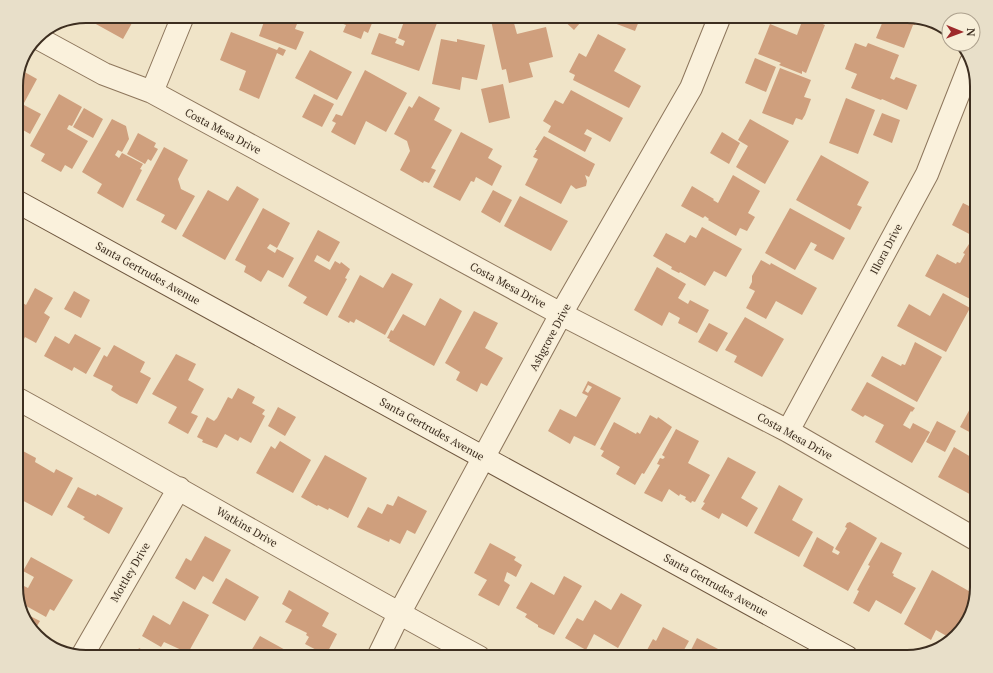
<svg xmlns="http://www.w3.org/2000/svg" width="993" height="673" viewBox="0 0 993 673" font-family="'PT Serif',serif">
	<rect width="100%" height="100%" fill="#f0e4c8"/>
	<!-- building -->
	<path fill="#cf9f7d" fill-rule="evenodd" d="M86,16H136L123,39L85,18Z
		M266,16H300L295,29L304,32L296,50L259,36Z
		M323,16H375L368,33L364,31L361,39L343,32L346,25Z
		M406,16H418L437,23L419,71L371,54L379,33L397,39L395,43L403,46L405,41L398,38Z
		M490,16H512L517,34L546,27L553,57L529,63L533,77L509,83L506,69L502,70Z
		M559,16H586L574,30Z
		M596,16H641L635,31Z
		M657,16H672L670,21Z
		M804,16L825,25L806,73L802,71V74L779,65L781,63L758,54L770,24L797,35Z
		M825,16H837L835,20Z
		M885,16H907L939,26L937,31L916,23L915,25H913L904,48L876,38Z
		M231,32L277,50L279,47L286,50L283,56L277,53L259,99L239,90L246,71L220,60Z
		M598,34L626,49L614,71L641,86L629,108L573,80L575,75L569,72L579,53L586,57Z
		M441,39L457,42V39L485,45L477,80L462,77L460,90L432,84Z
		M855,43L866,47L868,43L899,55L890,78L894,80L896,77L917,85L907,110L882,99L881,100L851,88L857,74L845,69Z
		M310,50L352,72L337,100L295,78Z
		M755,58L776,67L766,92L745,83Z
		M780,68L811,80L804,97L811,99L805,115L802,120L796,118L793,125L762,113Z
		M21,70L37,79L24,103L16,100V81Z
		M365,70L407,93L386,132L366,121L355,145L331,132L336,123L332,121L336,114L342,116Z
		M503,84L510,118L489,123L481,89Z
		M571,90L623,118L610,142L587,129L584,134L592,138L585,152L548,132L551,126L543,121L555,100L563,104Z
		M59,94L82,107L72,126L69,125L67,129L88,141L72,169L65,165L61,172L41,161L45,154L30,146Z
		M314,94L334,104L322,127L302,117Z
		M419,96L440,108L434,120L452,130L431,168L436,170L429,183L424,181L423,183L400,170L410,151L407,141L394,134L409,106L412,108Z
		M846,98L875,110L858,154L829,143Z
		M24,105L41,114L30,134L16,126V106L21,109Z
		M84,108L103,119L93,138L73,127Z
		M882,113L900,120L892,143L873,135Z
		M112,119L126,126L129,139L122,152L118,150L115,155L119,158L122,153L143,164L140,169L142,170L123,208L97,193L102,184L82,172Z
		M750,119L789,141L765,184L736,167L748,146L738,140Z
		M461,132L493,149L488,158L502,166L492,186L476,177L474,182L471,181L460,201L433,187Z
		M722,132L740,143L729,164L710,153Z
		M138,133L156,143L154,147L158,149L151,161L148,159L145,164L127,154Z
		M544,136L595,164L589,177L585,175L587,181L586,186L576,189L571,185L561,204L525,185L538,159L533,157L537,150H535Z
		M164,147L188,160L178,179L181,189L195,196L176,230L161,222L165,215L136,200Z
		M821,155L869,182L857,205L862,207L850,230L796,200Z
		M733,175L760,191L748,213L755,217L747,231L740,228L736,236L708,220L709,219L705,216L703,218L681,206L692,186L714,199L713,200L718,203Z
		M237,186L259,199L225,260L182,236L208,190L228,201Z
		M493,190L512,200L500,223L481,212Z
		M520,196L568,221L551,251L504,226Z
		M963,203L977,210V238L952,225Z
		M263,208L290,223L277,248L270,244L267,248L275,253L277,249L294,258L283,278L268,270L261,282L244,272L246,266L235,260Z
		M790,208L845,238L833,260L814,250L817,245L811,242L795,270L765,253Z
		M702,227L742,249L726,277L714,271L705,286L680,272L679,273L671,269L672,267L653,256L666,233L685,243L690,235L696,238Z
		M318,230L340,242L329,262L317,255L314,261L330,270L335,261L340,264L341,262L350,269L345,278L347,279L327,316L303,303L307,297L288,286Z
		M971,241L977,244V292L974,301L925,276L937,254L956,264L957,262L960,263L965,254L963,253Z
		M761,260L770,265L771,263L817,288L802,315L776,301L766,319L746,308L755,291L749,288L752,282V276Z
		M657,267L686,284L678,298L688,304L690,300L709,310L697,333L678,323L680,318L669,312L662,326L634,310Z
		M392,273L413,284L385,335L356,319L354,323L350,321L349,323L338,317L360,275L383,288Z
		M35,288L53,298L44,313L50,317L36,343L25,337L23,341L16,337V313L17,314L23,303L26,305Z
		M74,291L90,300L81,318L64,309Z
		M943,293L970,308L946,352L897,326L909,304L930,316Z
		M440,298L462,311L434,366L389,341L390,339L387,338L391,330L393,331L403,314L425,326Z
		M474,311L498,323L485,348L503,358L487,386L481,383L477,392L456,380L460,372L445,363Z
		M745,317L784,339L762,377L734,362L737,356L725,350Z
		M709,323L728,333L717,352L698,342Z
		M75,334L101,348L86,374L74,367L72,371L44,356L55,336L69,344Z
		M915,342L942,357L917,402L871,376L882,356L901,366L902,364L905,365Z
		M114,345L145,362L140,372L151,378L137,404L120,396L111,390L113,386L93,376L104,355L107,357Z
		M176,354L196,364L188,380L204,389L191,413L198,416L188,434L168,423L177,407L152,394Z
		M588,381L621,398L595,446L574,436L570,444L548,431L560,409L576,417L588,396L582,393ZM588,385L592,387L588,393L585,391Z
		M867,382L915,408L912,412L911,411L903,425L910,429L913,423L930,432L912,463L875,442L884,425L865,415L863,417L851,410Z
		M238,388L255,397L252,403L265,410L262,414L265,416L251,443L240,437L238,441L225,434L217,448L202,442L203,440L197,437L207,417L214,421L217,418L228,397L232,399Z
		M977,396V436L960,427Z
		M278,407L296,417L285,436L268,426Z
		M650,415L657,419L658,417L672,427L644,474L642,473L635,485L616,474L620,467L601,456L604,451L600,449L614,422L636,434L637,432L640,434Z
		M937,421L956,431L945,452L926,442Z
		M676,429L699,441L688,463L710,475L695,502L692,501L691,503L685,499L686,497L680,494L679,496L669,489L662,502L644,493L660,465L657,464L660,458L663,459L665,457L662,455Z
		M280,441L311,460L293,493L256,473L271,446L275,449Z
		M977,445V498L938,477L954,447L971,457Z
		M21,450L36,458L35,462L54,473L56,469L73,478L52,516L16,497V462Z
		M325,455L367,478L348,518L329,508L328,510L318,505L317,506L301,497Z
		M728,457L756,472L741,498L758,508L747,527L722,513L719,519L701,509L705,503L703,502Z
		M779,485L803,499L792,520L813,532L799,557L754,533Z
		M78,487L96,496L97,494L123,508L109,534L83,519L85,517L67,507Z
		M398,496L427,511L415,534L407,530L400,544L390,539L389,542L357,527L368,507L382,514L387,504L393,506Z
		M850,522L877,538L848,591L803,566L817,537L834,547L832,552L838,555L840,552L835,549L847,528L845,527L847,523Z
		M205,536L231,550L213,582L203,576L195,590L175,578L186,558L191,561Z
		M881,542L902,553L892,573L894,574L893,576L916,588L901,614L876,600L869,612L853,603L859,591L857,590L870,566L868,565Z
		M490,543L516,557L514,560L522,565L516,577L507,572L504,581L510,585L499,606L478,595L487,580L474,573Z
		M31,557L73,580L54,611L50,609L46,617L19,602L16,592V582L28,588L34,577L23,571Z
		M932,570L974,594L961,619L963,620L952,639L936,630L931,640L904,624Z
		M564,576L582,586L554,635L538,627V625L525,617L527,614L516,608L531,582L554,595Z
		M226,578L259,597L245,621L212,603Z
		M289,590L329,613L322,626L337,634L326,655L305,644L309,637L306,635L307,633L285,622L292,610L282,604Z
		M621,593L642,605L618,648L594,634L586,650L565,638L577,618L583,621L595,600L611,610Z
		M183,601L209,615L188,653L164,642L161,647L142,636L153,615L170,625Z
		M22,612L40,621L34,631L25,622Z
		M663,627L689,641L680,657H647L650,651L647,650L653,639L656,641Z
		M260,636L298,657H262L251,651Z
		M697,638L720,650L716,657L688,656Z
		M139,648L155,657H134Z
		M630,651L641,657H627Z"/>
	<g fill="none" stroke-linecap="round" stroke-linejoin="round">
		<!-- street casing -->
		<g stroke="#8d765c" stroke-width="24">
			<path id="street" d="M36,37L104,74L152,92L561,314L788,431L977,540
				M152,92L183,16
				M16,398C171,483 323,573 479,657
				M788,431L927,174L971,62
				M82,656L179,488
				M378,657L399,614L561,314L691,88L720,16"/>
		</g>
		<!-- secondary casing -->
		<g stroke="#6f573f" stroke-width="24">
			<path id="secondary" d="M16,201L847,657"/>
		</g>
		<!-- street -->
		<use href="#street" stroke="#faf1dc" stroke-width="22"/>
		<!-- secondary -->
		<use href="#secondary" stroke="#faf1dc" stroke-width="22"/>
	</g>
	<g text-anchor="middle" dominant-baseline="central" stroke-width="3" stroke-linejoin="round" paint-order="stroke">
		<!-- street labels -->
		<g font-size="11" fill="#3d2e20" stroke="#f7eed8">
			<text transform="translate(223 131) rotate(28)">Costa Mesa Drive</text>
			<text transform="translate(886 249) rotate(-62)">Illora Drive</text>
			<text transform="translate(148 273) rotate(29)">Santa Gertrudes Avenue</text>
			<text transform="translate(508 285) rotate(28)">Costa Mesa Drive</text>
			<text transform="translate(550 337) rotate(-62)">Ashgrove Drive</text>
			<text transform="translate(432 429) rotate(29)">Santa Gertrudes Avenue</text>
			<text transform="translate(795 436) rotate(29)">Costa Mesa Drive</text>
			<text transform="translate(247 527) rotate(30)">Watkins Drive</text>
			<text transform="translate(130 572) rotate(-60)">Mottley Drive</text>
			<text transform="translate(716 585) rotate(29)">Santa Gertrudes Avenue</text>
		</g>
	</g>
	<!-- crop -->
	<path d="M0 0H993V673H0ZM86 23H907A63 63 0 0 1 970 86V587A63 63 0 0 1 907 650H86A63 63 0 0 1 23 587V86A63 63 0 0 1 86 23Z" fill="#e8dfc9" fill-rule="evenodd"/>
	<path fill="none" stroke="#3d2e20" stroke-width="2" d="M86 23H907A63 63 0 0 1 970 86V587A63 63 0 0 1 907 650H86A63 63 0 0 1 23 587V86A63 63 0 0 1 86 23Z"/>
	<!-- north arrow -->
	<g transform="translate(961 32) rotate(91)"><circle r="19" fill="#f7eed8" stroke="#ada18e"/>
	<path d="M0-3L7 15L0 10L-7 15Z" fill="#9e2a2b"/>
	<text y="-6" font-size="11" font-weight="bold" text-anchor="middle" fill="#3d2e20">N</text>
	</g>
</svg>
